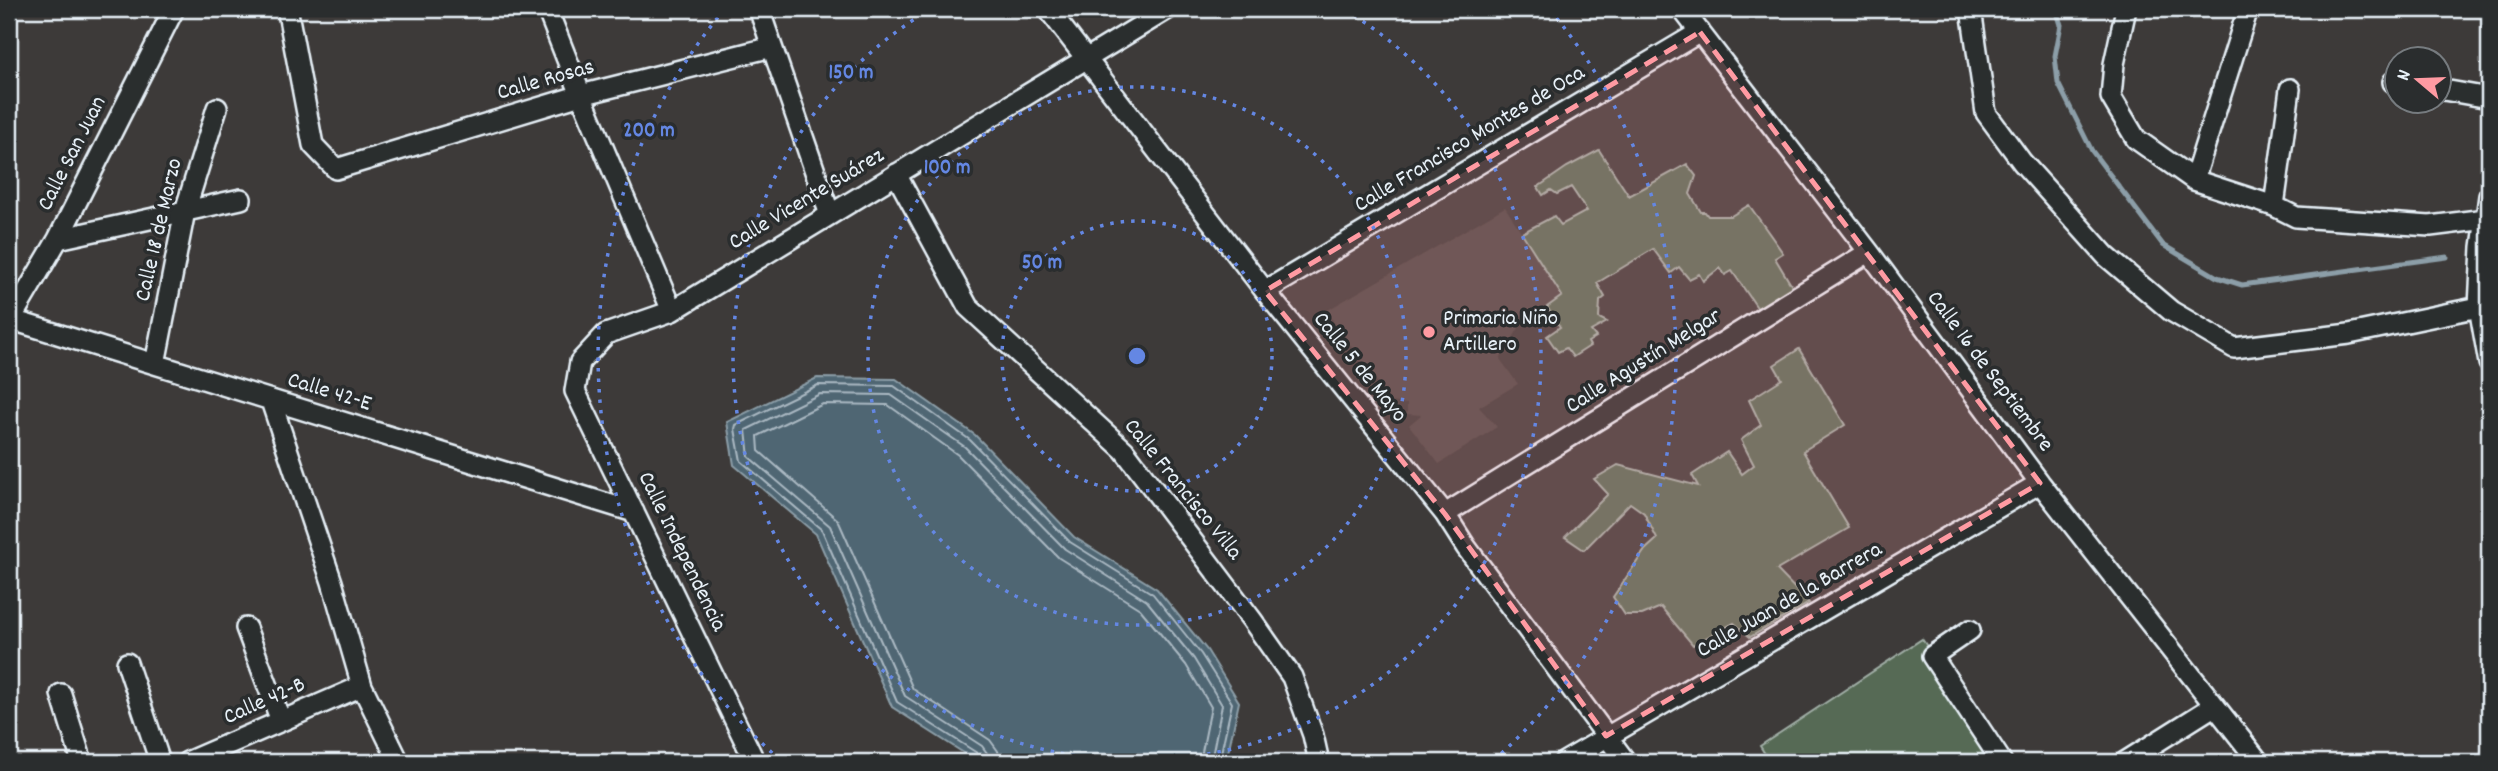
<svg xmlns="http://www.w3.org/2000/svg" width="2498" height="771" viewBox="0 0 2498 771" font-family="Dekko,sans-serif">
	<rect width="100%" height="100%" fill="#3d3a39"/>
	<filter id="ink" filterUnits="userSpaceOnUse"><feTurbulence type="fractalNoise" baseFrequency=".0143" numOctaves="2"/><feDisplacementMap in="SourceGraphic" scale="14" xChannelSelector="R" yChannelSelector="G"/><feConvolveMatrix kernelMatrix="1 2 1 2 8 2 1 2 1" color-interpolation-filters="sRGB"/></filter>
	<g filter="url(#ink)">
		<!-- built -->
		<path fill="#4d4644" d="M1505,207L1563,296L1522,323L1500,359L1518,384L1479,407L1497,427L1439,464L1409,425L1421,415L1407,414V404L1391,402L1326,311Z"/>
		<!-- green -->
		<path fill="#576a55" stroke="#a0aea6" stroke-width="2" d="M1599,150L1629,196L1687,164L1696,176L1690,194L1701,212H1705L1708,216H1731L1749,205L1783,253L1775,258L1793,288L1758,309L1732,271L1725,275L1720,268L1703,281L1699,274L1689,279L1679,267L1671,273L1653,249L1597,283L1605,297L1600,301L1599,318L1607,322L1591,331L1596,337L1588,342L1590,346L1573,357L1566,348L1558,352L1547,336L1560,327L1547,307L1562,296L1522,233L1554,216L1561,225L1587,211L1571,187L1557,194L1551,190L1543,195L1538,187L1567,167Z
			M1799,349L1845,425L1803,451L1849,528L1777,570L1809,603L1750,637L1734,623L1693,645L1661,607L1642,615H1625L1613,597L1645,550L1657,539L1644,513L1630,503L1584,550L1565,537L1608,494L1594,479L1618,465L1698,486L1692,475L1727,452L1742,474L1754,465L1741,440L1761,425L1749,400L1782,379L1774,365Z
			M1922,639L2005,762H1770L1760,746Z"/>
		<!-- water -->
		<path fill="#4f6673" stroke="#8c9ea8" stroke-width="2" d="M817,378L896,379L975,435L1074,537L1157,589L1207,650L1239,702L1226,762H978L892,707L816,534L734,465L727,422Z"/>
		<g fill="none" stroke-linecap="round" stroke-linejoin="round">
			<!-- shore -->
			<path stroke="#abb9c3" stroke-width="2" d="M980,762L977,753L897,702L822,530L741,461L735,429L736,425L818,385L894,386L970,440L1070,542L1153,594L1201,654L1232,703L1219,762
				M989,762L987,753L982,746L905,696L830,526L749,457L746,430L820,394L891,395L965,447L1065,549L1147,601L1194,659L1222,705L1211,762
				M1000,762L998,751L990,740L913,689L838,520L759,451L758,436L823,404L888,405L958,455L1059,558L1140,609L1186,665L1211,707L1200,762"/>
			<!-- stream -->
			<path stroke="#8c9ea8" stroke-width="5" d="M2056,9L2061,25L2055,56L2058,83L2092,151L2163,245L2217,277L2242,285L2447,257"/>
			<!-- street casing -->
			<g stroke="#e8f1f8" stroke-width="24">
				<path id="street" d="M290,9L288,13L313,145L336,169L581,95L772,47
					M547,9L581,95L672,311
					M759,9L830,215
					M1048,9L1265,291L1445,514L1466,547L1626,762
					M1682,9L1869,252L2040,483L2259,762
					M1971,9L1986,113L2022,162L2106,256L2171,311L2234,348L2349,334L2479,307
					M2126,9L2114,64L2111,97L2136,139L2194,180L2274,206L2296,217L2430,226L2486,219
					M2393,82H2396
					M2438,89L2489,98
					M896,174L968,307L1124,450L1252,620L1292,677L1313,735L1319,762
					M2194,180L2248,9
					M2489,196L2482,247L2479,307L2489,363
					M2274,206L2290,89
					M58,239L241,199
					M1265,291L1700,32
					M9,319L634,512
					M11,319L58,239L174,9
					M155,364L185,211L217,108
					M271,401L332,582L362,686L399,762
					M1445,514L1869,252
					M246,628L281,721
					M1970,630L1932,656L2002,762
					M127,663L160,762
					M61,694L82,762
					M187,762L362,686
					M755,762L575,391L580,362L606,334L672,311L1168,9
					M1564,762L2040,483
					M2125,762L2214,706"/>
			</g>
			<!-- street -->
			<use href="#street" stroke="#2a2d2e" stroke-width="19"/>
		</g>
	</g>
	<!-- marked area -->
	<path fill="#ff9aa2" fill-opacity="0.2" stroke="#ff9aa2" stroke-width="5" stroke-dasharray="14 9" stroke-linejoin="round" d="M1700,32L2040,483L1606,736L1445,514L1265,291Z"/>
	<!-- distance rings -->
	<g fill="none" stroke="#6487e3" stroke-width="3.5" stroke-dasharray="3.5 7">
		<circle cx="1137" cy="356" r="135"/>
		<circle cx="1137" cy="356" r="269"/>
		<path d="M1345 10A404 404 0 1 1 929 10"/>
		<path d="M780 760A539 539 0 0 1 724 10M1550 10A539 539 0 0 1 1494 760"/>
	</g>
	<!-- markers -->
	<circle fill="#ff9aa2" stroke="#2a2d2e" stroke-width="2.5" cx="1429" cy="332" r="7"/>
	<g text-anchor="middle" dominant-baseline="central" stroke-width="7" stroke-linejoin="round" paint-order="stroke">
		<!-- street labels -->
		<g font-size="23" fill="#e8f1f8" stroke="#2a2d2e">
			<text transform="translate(546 81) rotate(-16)">Calle Rosas</text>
			<text transform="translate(1470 140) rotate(-31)">Calle Francisco Montes de Oca</text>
			<text transform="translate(73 154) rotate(-63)">Calle San Juan</text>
			<text transform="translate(807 200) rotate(-31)">Calle Vicente Suárez</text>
			<text transform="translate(160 230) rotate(-77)">Calle 18 de Marzo</text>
			<text transform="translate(1644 362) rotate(-32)">Calle Agustín Melgar</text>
			<text transform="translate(1359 368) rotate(51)">Calle 5 de Mayo</text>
			<text transform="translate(1989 372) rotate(53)">Calle 16 de Septiembre</text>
			<text transform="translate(329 393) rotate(17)">Calle 42-E</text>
			<text transform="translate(1182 490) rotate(51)">Calle Francisco Villa</text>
			<text transform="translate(681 552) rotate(64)">Calle Independencia</text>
			<text transform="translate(1790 601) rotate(-30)">Calle Juan de la Barrera</text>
			<text transform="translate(265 702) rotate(-24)">Calle 42-B</text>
		</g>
		<!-- poi labels -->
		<g font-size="23" fill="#e8f1f8" stroke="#2a2d2e" text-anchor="start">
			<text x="1443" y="319">Primaria Niño<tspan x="1443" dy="26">Artillero</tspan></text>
		</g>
	</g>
	<circle cx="1137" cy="356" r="10" fill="#6487e3" stroke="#2a2d2e" stroke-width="3.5"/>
	<g font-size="21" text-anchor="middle" font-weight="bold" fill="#6487e3" stroke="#2a2d2e" stroke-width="7" stroke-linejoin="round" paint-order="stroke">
		<text x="851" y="78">150 m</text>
		<text x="649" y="136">200 m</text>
		<text x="947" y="173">100 m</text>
		<text x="1042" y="268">50 m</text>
	</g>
	<!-- margin -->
	<rect width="2498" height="771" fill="none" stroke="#2a2d2e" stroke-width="35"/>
	<rect x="18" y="18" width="2463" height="736" fill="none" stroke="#e8f1f8" stroke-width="2.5" filter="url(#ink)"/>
	<!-- north arrow -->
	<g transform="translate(2418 80) rotate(289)"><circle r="33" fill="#2a2d2e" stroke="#767b7f" stroke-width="2"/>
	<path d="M0-5L12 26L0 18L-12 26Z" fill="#ff9aa2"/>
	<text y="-10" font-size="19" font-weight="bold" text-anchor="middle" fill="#e8f1f8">N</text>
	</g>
</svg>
